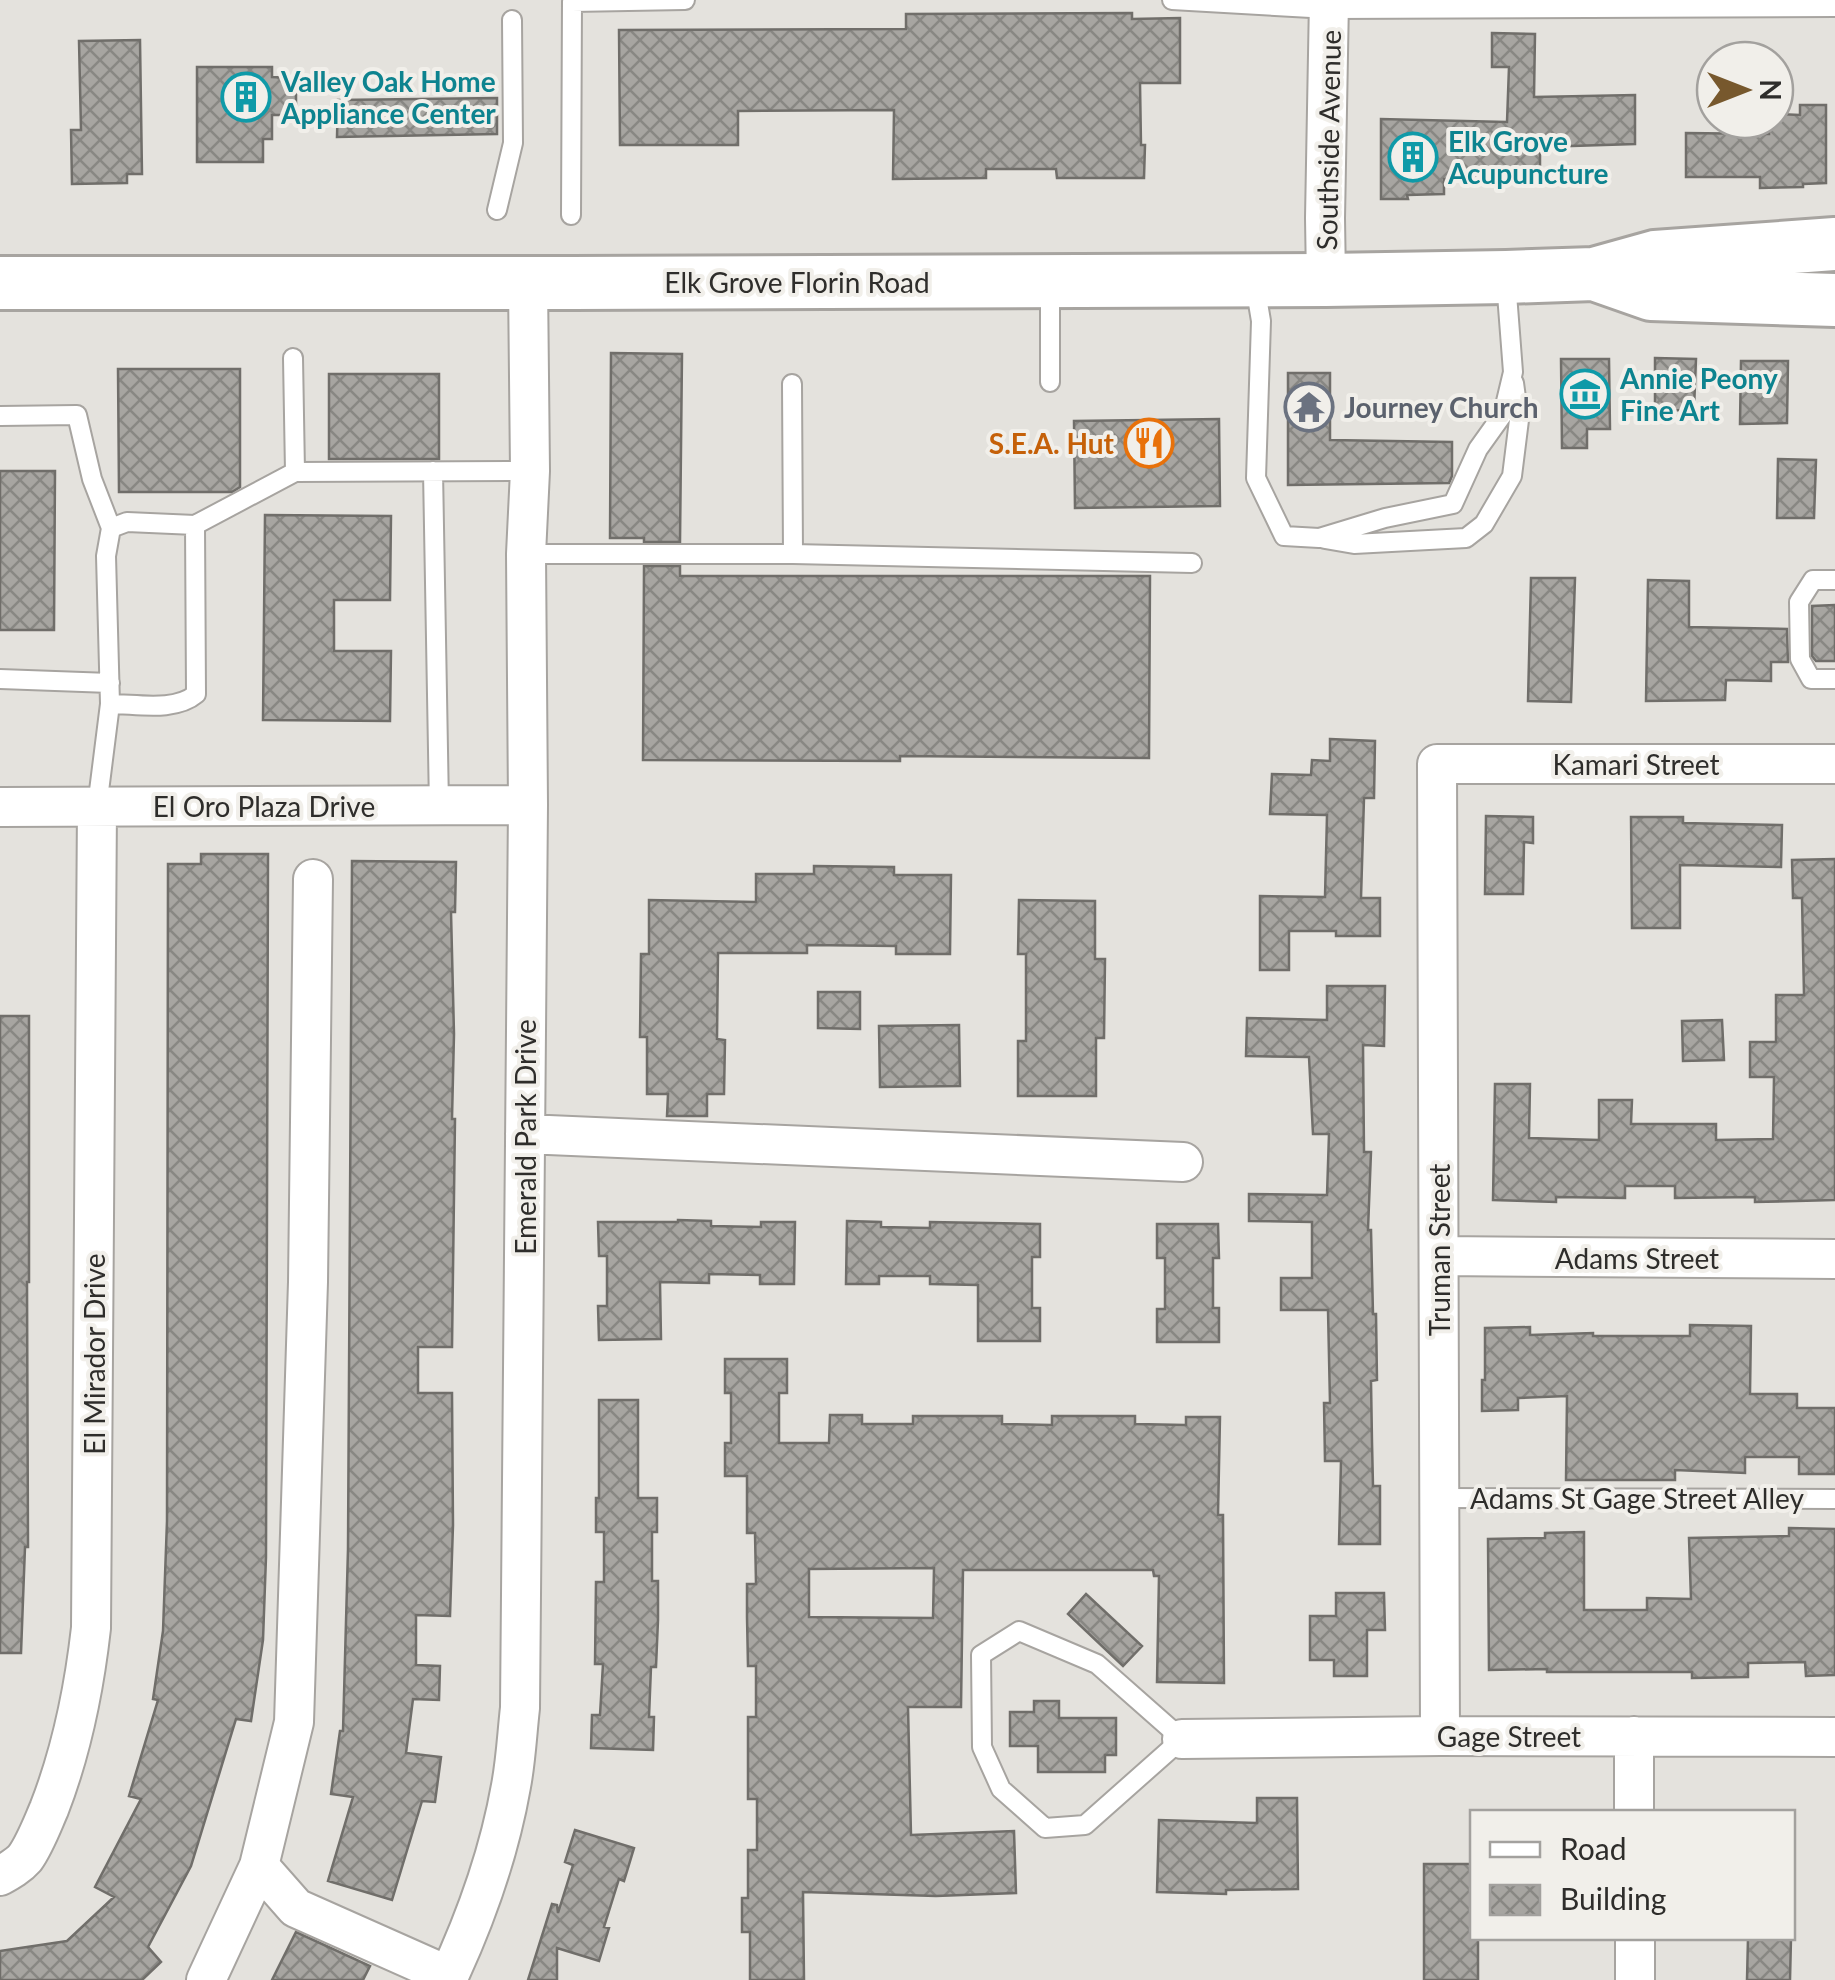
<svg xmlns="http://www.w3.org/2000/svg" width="1835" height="1980" viewBox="0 0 1835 1980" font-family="Lato,sans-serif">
	<defs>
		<pattern id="building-cross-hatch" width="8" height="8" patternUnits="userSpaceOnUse" patternTransform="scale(2.5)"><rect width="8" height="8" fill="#a7a5a1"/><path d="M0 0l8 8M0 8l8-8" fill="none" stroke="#888783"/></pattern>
	</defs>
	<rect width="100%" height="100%" fill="#e4e2dd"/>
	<!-- building -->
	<path fill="url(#building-cross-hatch)" stroke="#706e6a" stroke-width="2.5" fill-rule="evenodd" d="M1132,13V19L1180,18V83H1140L1141,145H1145L1144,178H1057L1056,169H986V178L893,179L894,110L738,111V145H620L619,30L906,29V14Z
		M1492,33L1535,34L1534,97L1635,95V144L1540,147V181H1515V177L1444,179V194L1407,195L1408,199H1381V119L1507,122L1509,67H1492Z
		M140,40L142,174H127V183L72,184L71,130H81L79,41Z
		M197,67H272V77L296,78V115H272V139H263V162H197Z
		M497,98V134L337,137L338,100Z
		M1800,105H1826V183L1803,184V187L1760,188V177H1686V133L1769,134V121L1778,120L1777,114L1800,115Z
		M611,353L682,354L680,542H644V538H610Z
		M1655,358L1696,359L1694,409L1655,412Z
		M1561,359H1609L1610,429H1587V448H1562Z
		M1741,361H1788L1787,423L1740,424Z
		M118,369H240V487L232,492H119Z
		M1288,373H1330V440L1452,442V476L1449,483L1288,485Z
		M329,374H439V459H329Z
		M1219,419L1220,506L1075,508L1074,421Z
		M1778,459L1816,460L1814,518H1777Z
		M0,471H55L54,630H0Z
		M265,515L391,516L390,600H334V651H391L390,721L263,720Z
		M644,566H680V576H1150L1149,758L900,756V761L643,760Z
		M1531,578H1575L1571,702L1528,701Z
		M1648,580L1689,581V627L1787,629L1788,662H1771V681L1726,680L1725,700L1646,701Z
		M1835,605V661H1816L1812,656V606Z
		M1330,739L1375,741L1374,798H1364L1361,898H1380V936H1336V931H1289V970H1260V896L1325,897L1327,815L1270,814L1272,774L1311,775L1312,760L1330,761Z
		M1486,816L1533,817V843L1524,842L1523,894H1485Z
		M1631,817H1683V823L1782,825L1781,867L1680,865V928H1632Z
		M201,854H268L266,1557L263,1640L251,1721L236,1719L191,1866L148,1947L161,1962L142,1980H0V1951L67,1941L114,1897L95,1887L141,1799L129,1796L158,1700L153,1699L163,1631L167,1521L168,864H201Z
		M1835,859V1200L1755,1202V1197L1675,1198V1186H1625V1198L1556,1197V1202L1493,1200L1495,1084H1530L1529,1138L1599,1140V1100H1632L1631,1124H1716V1140L1773,1139L1774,1077H1750V1042H1776V995H1804L1802,898H1793L1792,860Z
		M352,861L456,862L455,912H451L454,1034L452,1119H455L452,1347H418V1393H452L453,1525L450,1616L416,1615V1665L440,1666L439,1700L413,1699L406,1753L441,1757L435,1802L422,1801L392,1900L328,1881L353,1797L331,1794L340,1731H343L348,1549Z
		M814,866L894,867V875H951L950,954H896V946L807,945V953H718L717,1039L725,1040L724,1094H707V1116H667L668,1094H647V1037H640L641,954H649V900L756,902V874H814Z
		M1019,900L1095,901V959H1105L1104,1038H1096V1096H1018V1041H1026V954H1018Z
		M1327,986H1385L1384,1046L1363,1045L1364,1152H1371L1368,1230H1371L1373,1314H1376L1377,1380L1371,1381L1372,1442L1373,1486H1380V1544H1339L1341,1461H1325L1324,1403H1330L1328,1310H1281V1278H1312V1222L1249,1221V1194L1327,1195L1329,1134H1313L1309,1057L1246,1056L1247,1018L1327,1020Z
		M818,992H860V1029L818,1028Z
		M0,1016H29V1282H27L28,1547H25L21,1653H0Z
		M1722,1020L1724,1060L1683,1061L1682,1021Z
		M959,1025L960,1086L880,1087L879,1026Z
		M678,1220L711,1221V1226L761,1227V1222H795L794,1284H760V1275L709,1274V1283L660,1282L661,1339L599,1340L598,1306H607V1256H599L598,1222H678Z
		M847,1221L881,1222V1227L930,1228V1222L1040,1224V1257H1032V1308H1040V1341H978V1285L930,1284V1276H879V1284H846Z
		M1157,1224H1218L1219,1258H1213V1308H1219V1342H1157V1309H1165V1258H1157Z
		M1690,1325L1751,1326L1750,1394H1797V1408H1835V1474H1799V1457H1745V1473L1675,1470V1480H1566L1567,1396L1518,1398V1410L1482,1411V1380H1485V1328L1530,1327V1335L1593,1333V1336H1690Z
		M725,1359H787V1393H779V1443H829L830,1415H862V1424H913V1416H1002V1424L1052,1425V1416H1135V1424L1186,1425V1417H1220L1218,1515H1223L1224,1683L1157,1682L1159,1576H1154L1153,1570H963L961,1707H908L911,1835L1014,1831L1016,1893L936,1896L803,1892L804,1980H750V1932H742V1898H748V1850H757V1799H748V1717H756V1666H748L747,1617V1584H756L755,1533H747V1476H725V1443H731V1393H725ZM934,1568L933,1618L809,1617V1569Z
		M599,1400H638V1498H657V1532H652V1581H658V1620L656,1667H651L649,1717H654L653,1750L591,1748L592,1715H600L603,1664H595L596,1582H604V1532H596V1498H599Z
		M1789,1528L1835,1529V1675L1806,1676L1805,1662L1748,1663V1677L1692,1678V1672H1547V1669L1489,1670L1488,1539L1545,1538V1533L1584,1532V1610H1647V1598L1691,1599L1689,1538L1789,1536Z
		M1336,1593H1384L1385,1630H1367V1676H1334V1660H1310V1616H1336Z
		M1086,1594L1142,1646L1123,1666L1068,1614Z
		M1034,1701H1059V1718H1116V1755H1105V1772H1038V1746H1010V1712H1034Z
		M1257,1798H1297L1298,1889L1226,1890V1894L1157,1892L1159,1820L1257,1823Z
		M575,1830L634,1848L624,1881L619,1879L604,1927L609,1928L599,1961L557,1948V1980H528L552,1904L557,1905L558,1913L573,1865L565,1862Z
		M1424,1864H1472V1938H1478V1980H1424Z
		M296,1932L370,1966L363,1980H272Z
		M1748,1938H1791L1790,1980H1747Z"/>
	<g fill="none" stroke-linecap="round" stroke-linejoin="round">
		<!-- service casing -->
		<g stroke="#a7a4a0" stroke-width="22">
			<path id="service" d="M1172,0L1329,9L1835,7
				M497,210L513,143L512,20
				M571,215L572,2L685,0
				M1255,285L1261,321L1256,478L1284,536L1319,538L1385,518L1453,504L1478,449L1503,414L1513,372L1506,281
				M293,358L295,472L530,471
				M1050,382V286
				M792,384L793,554
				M0,416L77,415L92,479L111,528
				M433,471L439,806
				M1325,539L1354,544L1466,538L1484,524L1512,476L1519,420L1514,383
				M526,554H793L1192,563
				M1835,580H1813L1799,602L1800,659L1811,679H1835
				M0,679L110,683
				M110,704C137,704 175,712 196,694L195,525
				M97,807L110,704L106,556L111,528L127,522L195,525L295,472
				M1440,1498L1835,1499
				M1019,1631L1097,1664L1182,1739L1085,1825L1045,1828L1001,1789L982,1747L981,1655Z"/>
		</g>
		<!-- minor casing -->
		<g stroke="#a7a4a0" stroke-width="42">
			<path id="minor" d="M1326,280L1325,218L1329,0
				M0,807L528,805
				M525,1134L1183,1162
				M1439,1256L1835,1259
				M1440,1736L1437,764H1835
				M1634,1736V1812
				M1182,1739L1440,1736L1835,1737
				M259,1866L296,1908L449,1976
				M0,1876C9,1871 18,1866 25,1858C35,1844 42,1825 49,1809C72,1750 84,1690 91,1628L97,807
				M1635,1938V1980
				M206,1980L259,1866L294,1722L308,1282L313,879
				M447,1980C476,1918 499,1854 511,1786C516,1760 517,1734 520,1708L528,805L526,554L530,471L528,283"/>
		</g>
		<!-- secondary casing -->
		<g stroke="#a7a4a0" stroke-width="58">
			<path id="secondary" d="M1594,274L1651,294L1835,300
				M0,283H572L1326,280L1506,277L1594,274L1655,257L1835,244"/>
		</g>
		<!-- service -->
		<use href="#service" stroke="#fff" stroke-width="18"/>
		<!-- minor -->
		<use href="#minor" stroke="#fff" stroke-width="38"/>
		<!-- secondary -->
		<use href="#secondary" stroke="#fff" stroke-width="52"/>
	</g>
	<!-- icons -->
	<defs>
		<g id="building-ring" transform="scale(2.5)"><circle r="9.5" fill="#f1efea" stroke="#0f9aa8" stroke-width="1.5"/><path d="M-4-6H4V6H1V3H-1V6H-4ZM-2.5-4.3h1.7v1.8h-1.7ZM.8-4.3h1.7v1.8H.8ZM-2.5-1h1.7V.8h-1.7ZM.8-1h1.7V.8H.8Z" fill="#0f9aa8"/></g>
		<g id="museum-ring" transform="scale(2.5)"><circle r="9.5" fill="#f1efea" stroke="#0f9aa8" stroke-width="1.5"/><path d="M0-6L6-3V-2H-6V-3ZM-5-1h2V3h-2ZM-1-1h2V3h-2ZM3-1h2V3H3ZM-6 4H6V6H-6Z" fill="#0f9aa8"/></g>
		<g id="temple-ring" transform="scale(2.5)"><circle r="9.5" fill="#f1efea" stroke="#6b7280" stroke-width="1.5"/><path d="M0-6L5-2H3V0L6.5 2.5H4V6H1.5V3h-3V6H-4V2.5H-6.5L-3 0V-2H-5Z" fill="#6b7280"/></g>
		<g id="restaurant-ring" transform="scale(2.5)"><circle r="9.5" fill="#f1efea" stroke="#e8710a" stroke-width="1.5"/><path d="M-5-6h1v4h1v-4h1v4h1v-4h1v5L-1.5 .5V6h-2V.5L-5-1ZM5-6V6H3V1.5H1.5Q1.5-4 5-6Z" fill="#e8710a"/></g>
	</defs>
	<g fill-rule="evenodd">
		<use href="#building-ring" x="246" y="97"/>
		<use href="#building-ring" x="1413" y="157"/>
		<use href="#museum-ring" x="1585" y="394"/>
		<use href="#temple-ring" x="1309" y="407"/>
		<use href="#restaurant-ring" x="1149" y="443"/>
	</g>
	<g text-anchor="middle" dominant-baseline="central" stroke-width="8" stroke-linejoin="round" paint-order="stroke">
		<!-- culture labels -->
		<g font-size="28" font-weight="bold" fill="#0d838f" stroke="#f1efea" text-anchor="start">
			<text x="281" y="81">Valley Oak Home<tspan x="281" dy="32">Appliance Center</tspan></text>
			<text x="1448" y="141">Elk Grove<tspan x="1448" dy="32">Acupuncture</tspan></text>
			<text x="1620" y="378">Annie Peony<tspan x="1620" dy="32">Fine Art</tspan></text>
		</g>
		<!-- street labels -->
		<g font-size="28" fill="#2e2d2b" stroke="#f1efea">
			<text transform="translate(1328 140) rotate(-89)">Southside Avenue</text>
			<text x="797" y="282">Elk Grove Florin Road</text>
			<text x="1636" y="764">Kamari Street</text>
			<text x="264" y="806">El Oro Plaza Drive</text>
			<text transform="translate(525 1137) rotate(-90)">Emerald Park Drive</text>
			<text transform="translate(1439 1250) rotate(-90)">Truman Street</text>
			<text x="1637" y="1258">Adams Street</text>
			<text transform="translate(94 1354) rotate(-90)">El Mirador Drive</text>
			<text x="1637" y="1498">Adams St Gage Street Alley</text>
			<text x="1509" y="1736">Gage Street</text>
		</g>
		<!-- worship labels -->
		<g font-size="28" font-weight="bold" fill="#5b616d" stroke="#f1efea" text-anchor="start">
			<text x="1344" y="407">Journey Church</text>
		</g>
		<!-- food labels -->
		<g font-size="28" font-weight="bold" fill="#c56008" stroke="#f1efea" text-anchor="end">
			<text x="1114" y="443">S.E.A. Hut</text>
		</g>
	</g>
	<!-- legend -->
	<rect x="1470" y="1810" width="325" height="130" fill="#f1efea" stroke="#a3a19e" stroke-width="2.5"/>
	<rect x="1490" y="1842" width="50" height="15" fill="#ffffff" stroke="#a3a19e" stroke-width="2.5"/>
	<text x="1560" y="1860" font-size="30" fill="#2e2d2b">Road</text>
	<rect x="1490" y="1885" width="50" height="30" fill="url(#building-cross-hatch)" stroke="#a3a19e" stroke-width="2.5"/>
	<text x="1560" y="1910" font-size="30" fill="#2e2d2b">Building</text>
	<!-- north arrow -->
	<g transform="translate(1745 90) rotate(90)"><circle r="48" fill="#f1efea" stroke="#a3a19e" stroke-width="2.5"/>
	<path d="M0-8L18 38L0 25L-18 38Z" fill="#77582d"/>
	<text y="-15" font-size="28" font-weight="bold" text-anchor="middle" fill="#2e2d2b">N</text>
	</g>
</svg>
